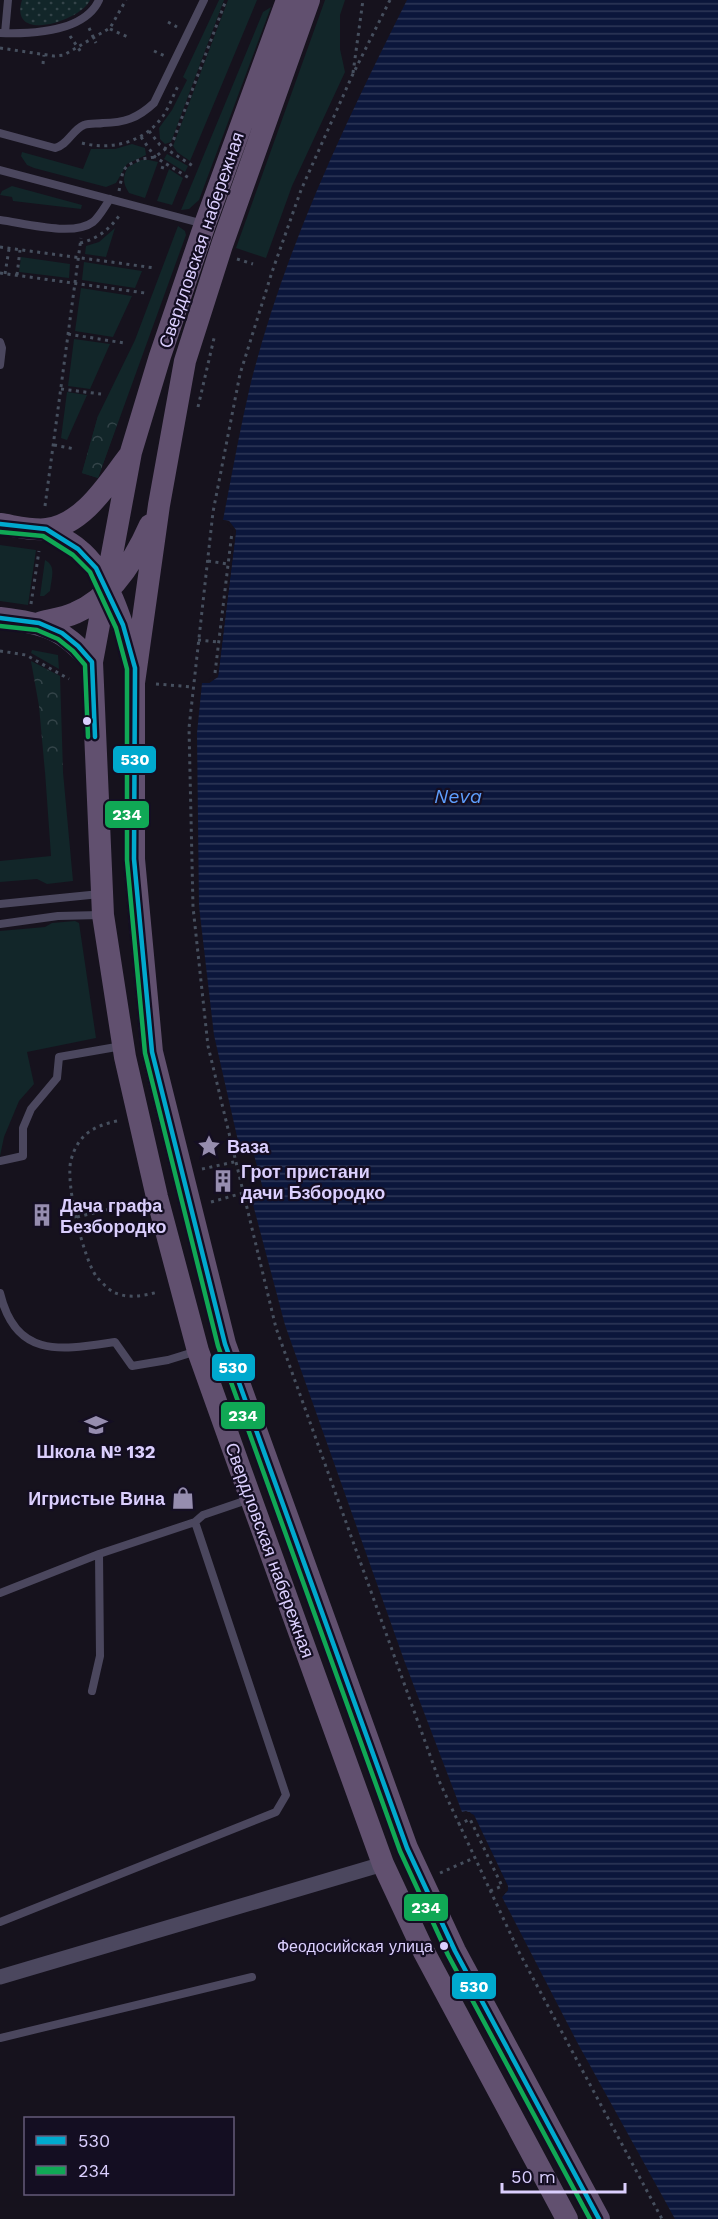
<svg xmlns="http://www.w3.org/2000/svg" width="718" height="2219" viewBox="0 0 718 2219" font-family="'Work Sans',sans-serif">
	<defs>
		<pattern id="forest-crowns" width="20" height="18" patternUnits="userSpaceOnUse" patternTransform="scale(1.5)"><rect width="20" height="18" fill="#122629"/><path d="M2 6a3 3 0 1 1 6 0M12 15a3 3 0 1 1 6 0" fill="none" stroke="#344449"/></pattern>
		<pattern id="park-dots" width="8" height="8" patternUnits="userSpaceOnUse" patternTransform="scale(1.5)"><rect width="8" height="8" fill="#122629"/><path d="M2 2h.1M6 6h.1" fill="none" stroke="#344449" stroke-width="1.8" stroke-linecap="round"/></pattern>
		<pattern id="water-rules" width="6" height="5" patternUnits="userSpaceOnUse" patternTransform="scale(1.5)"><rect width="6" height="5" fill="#0b163b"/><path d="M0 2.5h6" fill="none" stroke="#2e3758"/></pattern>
	</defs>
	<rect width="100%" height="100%" fill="#16121d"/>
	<!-- grass -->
	<path fill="#122629" d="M219,0H224L171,142L165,144L160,139L159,128L172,110L187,80L183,77Z
		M228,0H257L190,161L177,152L173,146Z
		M325,0H345L340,15V49L345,72L292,186L266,258L236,248Z
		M271,7L199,200L189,209L181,210L263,12Z
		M132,144L145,148L146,155L127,164L116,183L106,187L34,168L27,165L21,156L22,152L83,169L91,149H115Z
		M167,154L188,166L185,172L164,159Z
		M141,160H149L158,162L145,198L129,193C123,184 122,177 128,167Z
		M169,169L183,178L172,205L157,201Z
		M12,186L82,205L81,209L13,201L12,197L0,195L2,191Z
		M178,226L185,231L186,235L98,478L82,473L98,416L135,340Z
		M115,228L106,257L85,254L86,246L99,242Z
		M21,257L70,264L69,278L19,272Z
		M84,262L142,271L135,288L82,280Z
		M81,288L132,296L113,337L75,331Z
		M74,339L110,344L90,389L68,386Z
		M67,392L87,395L67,440L61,438Z
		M0,545L36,550L28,605L0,601Z
		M45,560C57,566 51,579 50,591L44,596H40Z
		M32,650L58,655L59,669L31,653Z
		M45,772H63L73,881L47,884L37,879L0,882V861L51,856Z
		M75,921L79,923L96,1038L27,1052L34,1084L19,1101L4,1137L0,1156V931L45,927L52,923Z"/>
	<!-- forest -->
	<path fill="url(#forest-crowns)" d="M98,416L117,424L98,478L82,473Z
		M31,661L60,676L63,772H45L39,706Z"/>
	<!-- park -->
	<path fill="url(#park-dots)" d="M22,0H90C82,20 8,45 22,0Z"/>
	<!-- water -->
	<path fill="url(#water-rules)" d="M407,0H718V2219H675L577,2042L502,1897L508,1890L470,1812H462L404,1660L285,1325L251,1197L264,1193L253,1151L241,1154L214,1035L199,906L197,733L202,683H209L218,676L236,531L229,521L223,520C232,474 240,428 251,382C285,248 345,123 407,0Z"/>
	<!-- pier -->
	<path fill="#16121d" d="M223,520L229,521L236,530L218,677L209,683H202L203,680H208L215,675L233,531L227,523H222Z
		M466,1811L474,1815L508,1886V1890L502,1897L500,1894L505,1887L471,1817L466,1814L463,1815L462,1812Z"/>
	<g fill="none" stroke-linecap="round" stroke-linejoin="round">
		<!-- path -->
		<path stroke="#464f5e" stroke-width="3" stroke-dasharray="3 4.5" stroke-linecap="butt" d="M390,0L352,76L301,190L272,272L240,374L213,512L189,728L193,907L208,1046L276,1328L440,1783L519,1952L662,2219
			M168,22L177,27
			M89,28L96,43
			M110,29L128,37
			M70,36L81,52
			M0,48L54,56L64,55L110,28L126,0
			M154,51L165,56
			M43,64L44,55
			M353,73L363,0
			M149,131L160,145L193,166
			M141,137L155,157L189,178
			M82,143C111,151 145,142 163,116C169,107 173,96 178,86L175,85
			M162,169L164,163
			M119,191L123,171L128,165L141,159L155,157L172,144L226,0
			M80,243C98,239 111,228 121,213
			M0,247L155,268
			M237,259L253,264
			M0,273L145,293
			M5,274L9,249
			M17,275L20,250
			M68,334L124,343
			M61,389L101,394
			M198,407L215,334
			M54,445L75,449
			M45,506L81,238
			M208,561L228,564
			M31,604L39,551
			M198,640L219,642
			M0,651L26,655L69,679
			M215,673L232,532
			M156,684L193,687
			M117,1121C93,1126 78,1135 71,1160C65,1183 83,1257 96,1276C100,1281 108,1289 113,1292C128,1299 143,1296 158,1292
			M202,1169L234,1162
			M211,1202L243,1193
			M77,1217L135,1203
			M458,1825L470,1819L502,1886L490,1891
			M440,1873L474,1858"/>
		<!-- service -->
		<path stroke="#4b475e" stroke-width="8" d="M0,33C30,34 84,33 99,0
			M5,33L8,0
			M0,133L55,148C68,145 72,130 84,125C90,123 97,124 103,123C124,123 138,118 154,103L204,0
			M0,170L204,224
			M0,220C24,223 73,237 93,222C100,216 105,206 110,199
			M0,342L2,348L0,365
			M0,904L100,894
			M0,924L58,916L100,915
			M0,1161L23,1156V1128L31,1109L57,1078L59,1057L122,1046
			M0,1293C16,1359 61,1350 115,1342L132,1366L168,1360L197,1351
			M0,1593L99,1554L195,1522L203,1515L250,1499
			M92,1691L100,1656L99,1554
			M0,1922L276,1812L286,1795L195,1522
			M0,2038L252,1977"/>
		<!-- minor -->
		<path stroke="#4b475e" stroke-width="15" d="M0,1977L383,1864"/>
		<!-- primary -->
		<path stroke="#61506f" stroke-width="22" d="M287,0L205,224L160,356L131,452L92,662L103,915L125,1057L157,1197L198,1351L233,1449L383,1864L424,1952L567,2219
			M309,0L222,245L185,361L159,505L134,683V859L152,1052L225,1344L407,1848L455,1951L599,2219
			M0,524C14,526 33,531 47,529C84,524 108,483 129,456
			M46,529C57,536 69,541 78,549C108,572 123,625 133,660
			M0,618C44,624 62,627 92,662
			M39,623C50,620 64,618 75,613C111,598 135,559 150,525"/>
		<!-- bus-1 casing -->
		<g stroke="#140e22" stroke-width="9">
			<path id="bus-1" d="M0,524L46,529L78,549L96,568L123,625L135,668L134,859L152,1052L225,1344L407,1848L455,1951L599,2219
				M0,618L39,623L62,633L78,646L92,662L95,737"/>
		</g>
		<!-- bus-2 casing -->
		<g stroke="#140e22" stroke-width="9">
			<path id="bus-2" d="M0,532L43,536L73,555L90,572L116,628L127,669V860L145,1053L218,1346L400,1851L448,1955L590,2219
				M0,626L37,630L58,639L73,651L85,665L88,737"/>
		</g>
		<!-- bus-1 -->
		<use href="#bus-1" stroke="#00a9ce" stroke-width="4.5"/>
		<!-- bus-2 -->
		<use href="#bus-2" stroke="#10a855" stroke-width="4.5"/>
	</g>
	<!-- icons -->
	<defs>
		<g id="sight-bare" transform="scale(1.8)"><path d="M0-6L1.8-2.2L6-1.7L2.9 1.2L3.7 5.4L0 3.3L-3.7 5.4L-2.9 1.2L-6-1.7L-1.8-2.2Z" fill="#968daf" stroke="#140e22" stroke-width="2.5" paint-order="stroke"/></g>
		<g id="building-bare" transform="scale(1.8)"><path d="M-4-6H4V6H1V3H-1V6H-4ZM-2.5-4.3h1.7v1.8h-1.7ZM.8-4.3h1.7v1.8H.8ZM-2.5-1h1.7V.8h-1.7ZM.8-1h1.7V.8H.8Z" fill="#968daf" stroke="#140e22" stroke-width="2.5" paint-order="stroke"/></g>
		<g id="school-bare" transform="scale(1.8)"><path d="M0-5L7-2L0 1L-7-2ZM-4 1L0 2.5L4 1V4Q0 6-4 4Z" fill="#968daf" stroke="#140e22" stroke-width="2.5" paint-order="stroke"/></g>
		<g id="shop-bare" transform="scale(1.8)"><path d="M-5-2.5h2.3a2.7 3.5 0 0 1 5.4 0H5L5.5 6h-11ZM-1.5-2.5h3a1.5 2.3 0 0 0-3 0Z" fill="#968daf" stroke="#140e22" stroke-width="2.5" paint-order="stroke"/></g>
	</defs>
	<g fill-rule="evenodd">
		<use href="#sight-bare" x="209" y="1146"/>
		<use href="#building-bare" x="223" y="1181"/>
		<use href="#building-bare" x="42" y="1215"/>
		<use href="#school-bare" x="96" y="1425"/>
		<use href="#shop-bare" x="183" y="1498"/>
	</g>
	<!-- markers -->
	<g fill="#dbcffe" stroke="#140e22" stroke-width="2">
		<circle cx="87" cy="721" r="5"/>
		<circle cx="444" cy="1946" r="5"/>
	</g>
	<g text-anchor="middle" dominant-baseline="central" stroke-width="4.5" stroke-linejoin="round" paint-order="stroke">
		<!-- bus labels -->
		<g font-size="16" fill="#dbcffe" stroke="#140e22" text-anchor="end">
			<text x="433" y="1946">Феодосийская улица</text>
		</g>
		<!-- street labels -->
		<g font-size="18" fill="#dbcffe" stroke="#140e22">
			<text transform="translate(201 240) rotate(-71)">Свердловская набережная</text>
			<text transform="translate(270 1550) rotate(70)">Свердловская набережная</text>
		</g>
		<!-- poi labels -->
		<g font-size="18" font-weight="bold" fill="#dbcffe" stroke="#140e22" text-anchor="start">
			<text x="227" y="1146">Ваза</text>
			<text x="241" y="1171">Грот пристани<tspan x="241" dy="21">дачи Бзбородко</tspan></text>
			<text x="60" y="1205">Дача графа<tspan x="60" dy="21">Безбородко</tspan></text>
			<text x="96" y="1451" text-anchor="middle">Школа № 132</text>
			<text x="165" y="1498" text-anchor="end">Игристые Вина</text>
		</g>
		<!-- water labels -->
		<g font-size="20" font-style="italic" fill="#5e9efd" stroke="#140e22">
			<text x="458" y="796">Neva</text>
		</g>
	</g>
	<g stroke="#140e22" stroke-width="2">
		<rect x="112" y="745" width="45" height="29" rx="6" fill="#00a9ce"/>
		<rect x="104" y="800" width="46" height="29" rx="6" fill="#10a855"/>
		<rect x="211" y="1353" width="45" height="29" rx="6" fill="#00a9ce"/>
		<rect x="220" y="1401" width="46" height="29" rx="6" fill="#10a855"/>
		<rect x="403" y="1893" width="46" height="29" rx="6" fill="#10a855"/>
		<rect x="451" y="1972" width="46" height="28" rx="6" fill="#00a9ce"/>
	</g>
	<g font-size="16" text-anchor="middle" font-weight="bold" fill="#fff">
		<text x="135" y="765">530</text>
		<text x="127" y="820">234</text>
		<text x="233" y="1373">530</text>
		<text x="243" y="1421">234</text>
		<text x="426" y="1913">234</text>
		<text x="474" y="1992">530</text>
	</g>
	<!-- legend -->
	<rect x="24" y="2117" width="210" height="78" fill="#140e22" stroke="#645b7a" stroke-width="1.5"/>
	<rect x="36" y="2136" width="30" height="9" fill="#00a9ce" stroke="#645b7a" stroke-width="1.5"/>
	<text x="78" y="2147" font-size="18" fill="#dbcffe">530</text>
	<rect x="36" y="2166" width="30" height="9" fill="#10a855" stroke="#645b7a" stroke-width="1.5"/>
	<text x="78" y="2177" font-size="18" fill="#dbcffe">234</text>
	<!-- scale -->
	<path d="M502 2183v9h123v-9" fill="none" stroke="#dbcffe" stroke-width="3"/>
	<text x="511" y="2183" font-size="18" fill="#dbcffe" stroke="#140e22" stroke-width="4.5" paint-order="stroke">50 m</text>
</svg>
